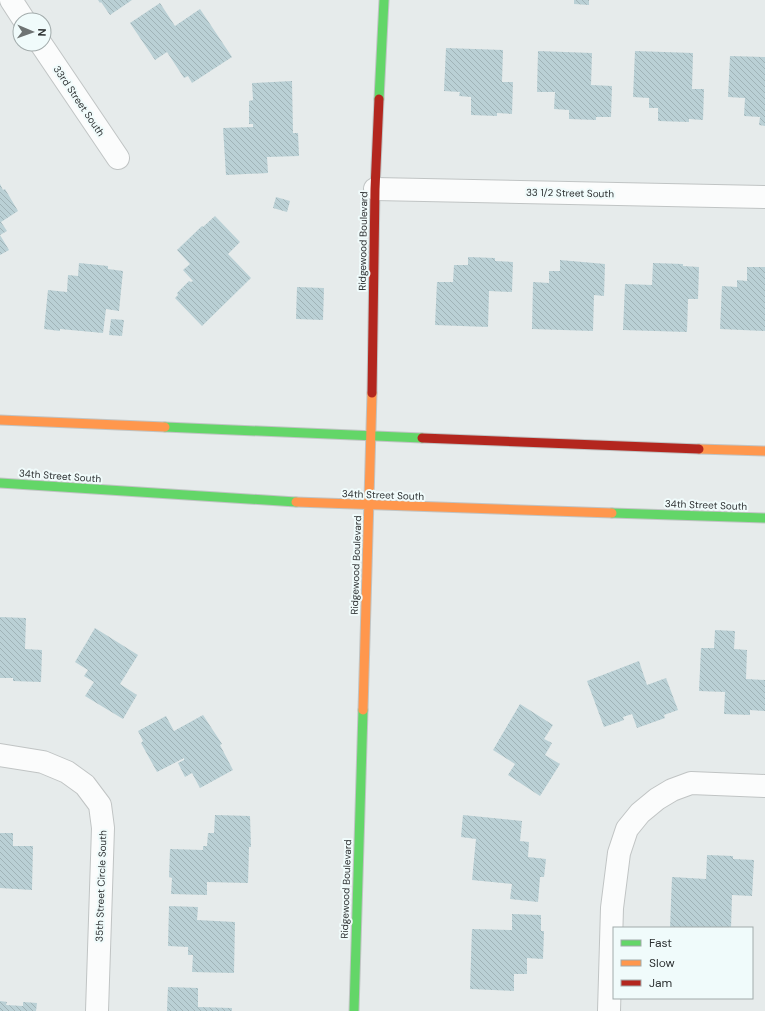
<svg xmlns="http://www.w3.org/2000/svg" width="765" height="1011" viewBox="0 0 765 1011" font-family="'DM Sans',sans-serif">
	<defs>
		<pattern id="building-back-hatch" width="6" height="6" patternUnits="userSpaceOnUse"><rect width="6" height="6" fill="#bad0d5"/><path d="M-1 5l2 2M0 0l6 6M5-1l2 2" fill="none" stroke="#a0b3b7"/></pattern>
	</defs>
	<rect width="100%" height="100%" fill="#e6ebeb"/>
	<!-- building -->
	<path fill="url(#building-back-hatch)" d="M98,0H132L110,15L101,2L100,3Z
		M574,0H589V5L574,4Z
		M160,3L175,26L200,9L232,57L192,83L188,76L184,78L167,52L155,60L130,23Z
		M446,48L503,50L502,82H513L512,114L497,113V116L471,115V97L459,96L460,92L444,91Z
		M538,51L592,53L591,85L612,86L611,117H596V120L569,119V110L554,109L555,92H537Z
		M635,51L693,53L692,89H704L703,120L689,119V122L658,121V108H649V98L633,97Z
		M730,56L765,57V126L759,125L760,117L744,116L745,98L728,97Z
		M292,81L293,133H298L299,156L267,157L268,173L226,175L223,128L253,127V124H249V101L253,100L252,83Z
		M0,184L3,190L5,189L18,211L1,222L7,231L0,235L9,250L0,255Z
		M276,197L290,201L287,212L273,208Z
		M215,216L240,242L228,254L251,278L202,326L175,298L178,295L177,293L189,281L191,282L193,281L183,270L190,264L177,250L202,226L203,227Z
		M468,257L495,258V261L513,262L512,292L489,291L488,327L435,325L437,282H453L454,265H468Z
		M560,260L605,264L604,296L594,295L593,331L532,329L533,282L549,283V271H560Z
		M79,263L108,266V269L123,271L119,311L106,309L103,333L60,329V331L44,329L48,290L67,292L68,275L78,276Z
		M653,263L683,264V266L699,267L698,299H688L687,332L623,330L625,284L652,285Z
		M747,267H765V331L720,329L722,286L737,287V280L747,281Z
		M297,287L324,288L323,320L296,319Z
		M111,319L124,320L122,336L109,335Z
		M0,617L26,618L25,649L42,650L41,682L13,681V678H0Z
		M95,628L138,655L120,684L137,695L123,719L85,696L94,682L84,676L88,670L75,662Z
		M715,630L735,631L734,649L747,650L746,679L765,680V711L750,710V715L724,714L725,692L699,691L701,648H714Z
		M639,661L647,685L666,678L678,710L664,715L665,718L637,728L632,714L623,717L624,720L604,727L587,681Z
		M520,704L553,725L544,739L552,743L545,755L560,764L540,796L508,775L515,764L493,750Z
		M203,715L222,744L220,745L233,770L200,788L192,773L185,777L178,763L184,760V758L157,772L141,743L143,741L138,731L166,716L174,731Z
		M215,815L250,816L251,847H249L248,883L207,882V895L171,894L172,878L169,877L170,849L203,850V846H207L208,833H214Z
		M463,815L522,821L520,841L529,842L528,857L546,859L544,877H540L538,902L510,899L512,884L472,880L476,839L461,837Z
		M0,833H13V846H33L32,890L0,888Z
		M707,855L733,856V859L754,860L752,896L732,895L731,928H670L672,877L706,879Z
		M169,906L198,907L197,920L235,922L234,973L192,972L193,955H188V947L168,946Z
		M512,914L541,915V931H544L543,959L527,958V974H514V991L470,989L472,929L512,930Z
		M168,987L198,988V1007L232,1008V1011H167Z
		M0,1001L7,1002L6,1005L23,1006V1002L37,1003L36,1011H0Z"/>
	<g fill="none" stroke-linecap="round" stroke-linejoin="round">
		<!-- street casing -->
		<g stroke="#c0c4c4" stroke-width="24">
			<path id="street" d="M11,0L24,20
				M41,44L118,158
				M375,189L765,197
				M0,755L43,762L67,772L85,785L100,805L103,828L97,1011
				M609,1011L612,908L619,853L627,829L640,813L657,799L672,790L691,783L765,786"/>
		</g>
		<!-- fast casing -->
		<g stroke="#c0c4c4" stroke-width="11">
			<path id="fast" d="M379,99L384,0
				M165,427L422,438
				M0,483L296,502
				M612,513L765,518
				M354,1011L363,710"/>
		</g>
		<!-- slow casing -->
		<g stroke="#c0c4c4" stroke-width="11">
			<path id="slow" d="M0,420L165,427
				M699,449L765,451
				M296,502L612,513
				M363,710L372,393"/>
		</g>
		<!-- jam casing -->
		<g stroke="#c0c4c4" stroke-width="11">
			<path id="jam" d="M372,393L375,189L379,99
				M422,438L699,449"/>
		</g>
		<!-- street -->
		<use href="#street" stroke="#fbfcfc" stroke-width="22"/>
		<!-- fast -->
		<use href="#fast" stroke="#63d668" stroke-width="9"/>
		<!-- slow -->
		<use href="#slow" stroke="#ff974d" stroke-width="9"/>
		<!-- jam -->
		<use href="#jam" stroke="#b3261e" stroke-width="9"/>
	</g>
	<g text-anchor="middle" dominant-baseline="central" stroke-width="4" stroke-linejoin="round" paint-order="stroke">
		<!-- street labels -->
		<g font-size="10" fill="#2e3233" stroke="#f0fbfb">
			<text transform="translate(79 101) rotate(56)">33rd Street South</text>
			<text transform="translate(570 193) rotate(1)">33 1/2 Street South</text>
			<text transform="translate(363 241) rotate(-89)">Ridgewood Boulevard</text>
			<text transform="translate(60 476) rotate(4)">34th Street South</text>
			<text transform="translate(383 495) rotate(2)">34th Street South</text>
			<text transform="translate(706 505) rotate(2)">34th Street South</text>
			<text transform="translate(356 565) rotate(-88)">Ridgewood Boulevard</text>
			<text transform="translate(101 886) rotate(-88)">35th Street Circle South</text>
			<text transform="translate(346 889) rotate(-88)">Ridgewood Boulevard</text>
		</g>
	</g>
	<!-- legend -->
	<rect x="613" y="927" width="140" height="72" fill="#f0fbfb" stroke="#a2abab"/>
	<rect x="621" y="940" width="20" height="6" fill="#63d668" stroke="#a2abab"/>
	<text x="649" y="947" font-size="12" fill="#2e3233">Fast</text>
	<rect x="621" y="960" width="20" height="6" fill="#ff974d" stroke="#a2abab"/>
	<text x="649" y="967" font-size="12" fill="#2e3233">Slow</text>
	<rect x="621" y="980" width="20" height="6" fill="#b3261e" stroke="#a2abab"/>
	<text x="649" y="987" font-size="12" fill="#2e3233">Jam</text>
	<!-- north arrow -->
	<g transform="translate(32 32) rotate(92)"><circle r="19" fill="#f0fbfb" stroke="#a2abab"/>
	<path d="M0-3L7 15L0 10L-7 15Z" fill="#6e7373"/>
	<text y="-6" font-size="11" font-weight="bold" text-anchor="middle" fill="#2e3233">N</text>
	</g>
</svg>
